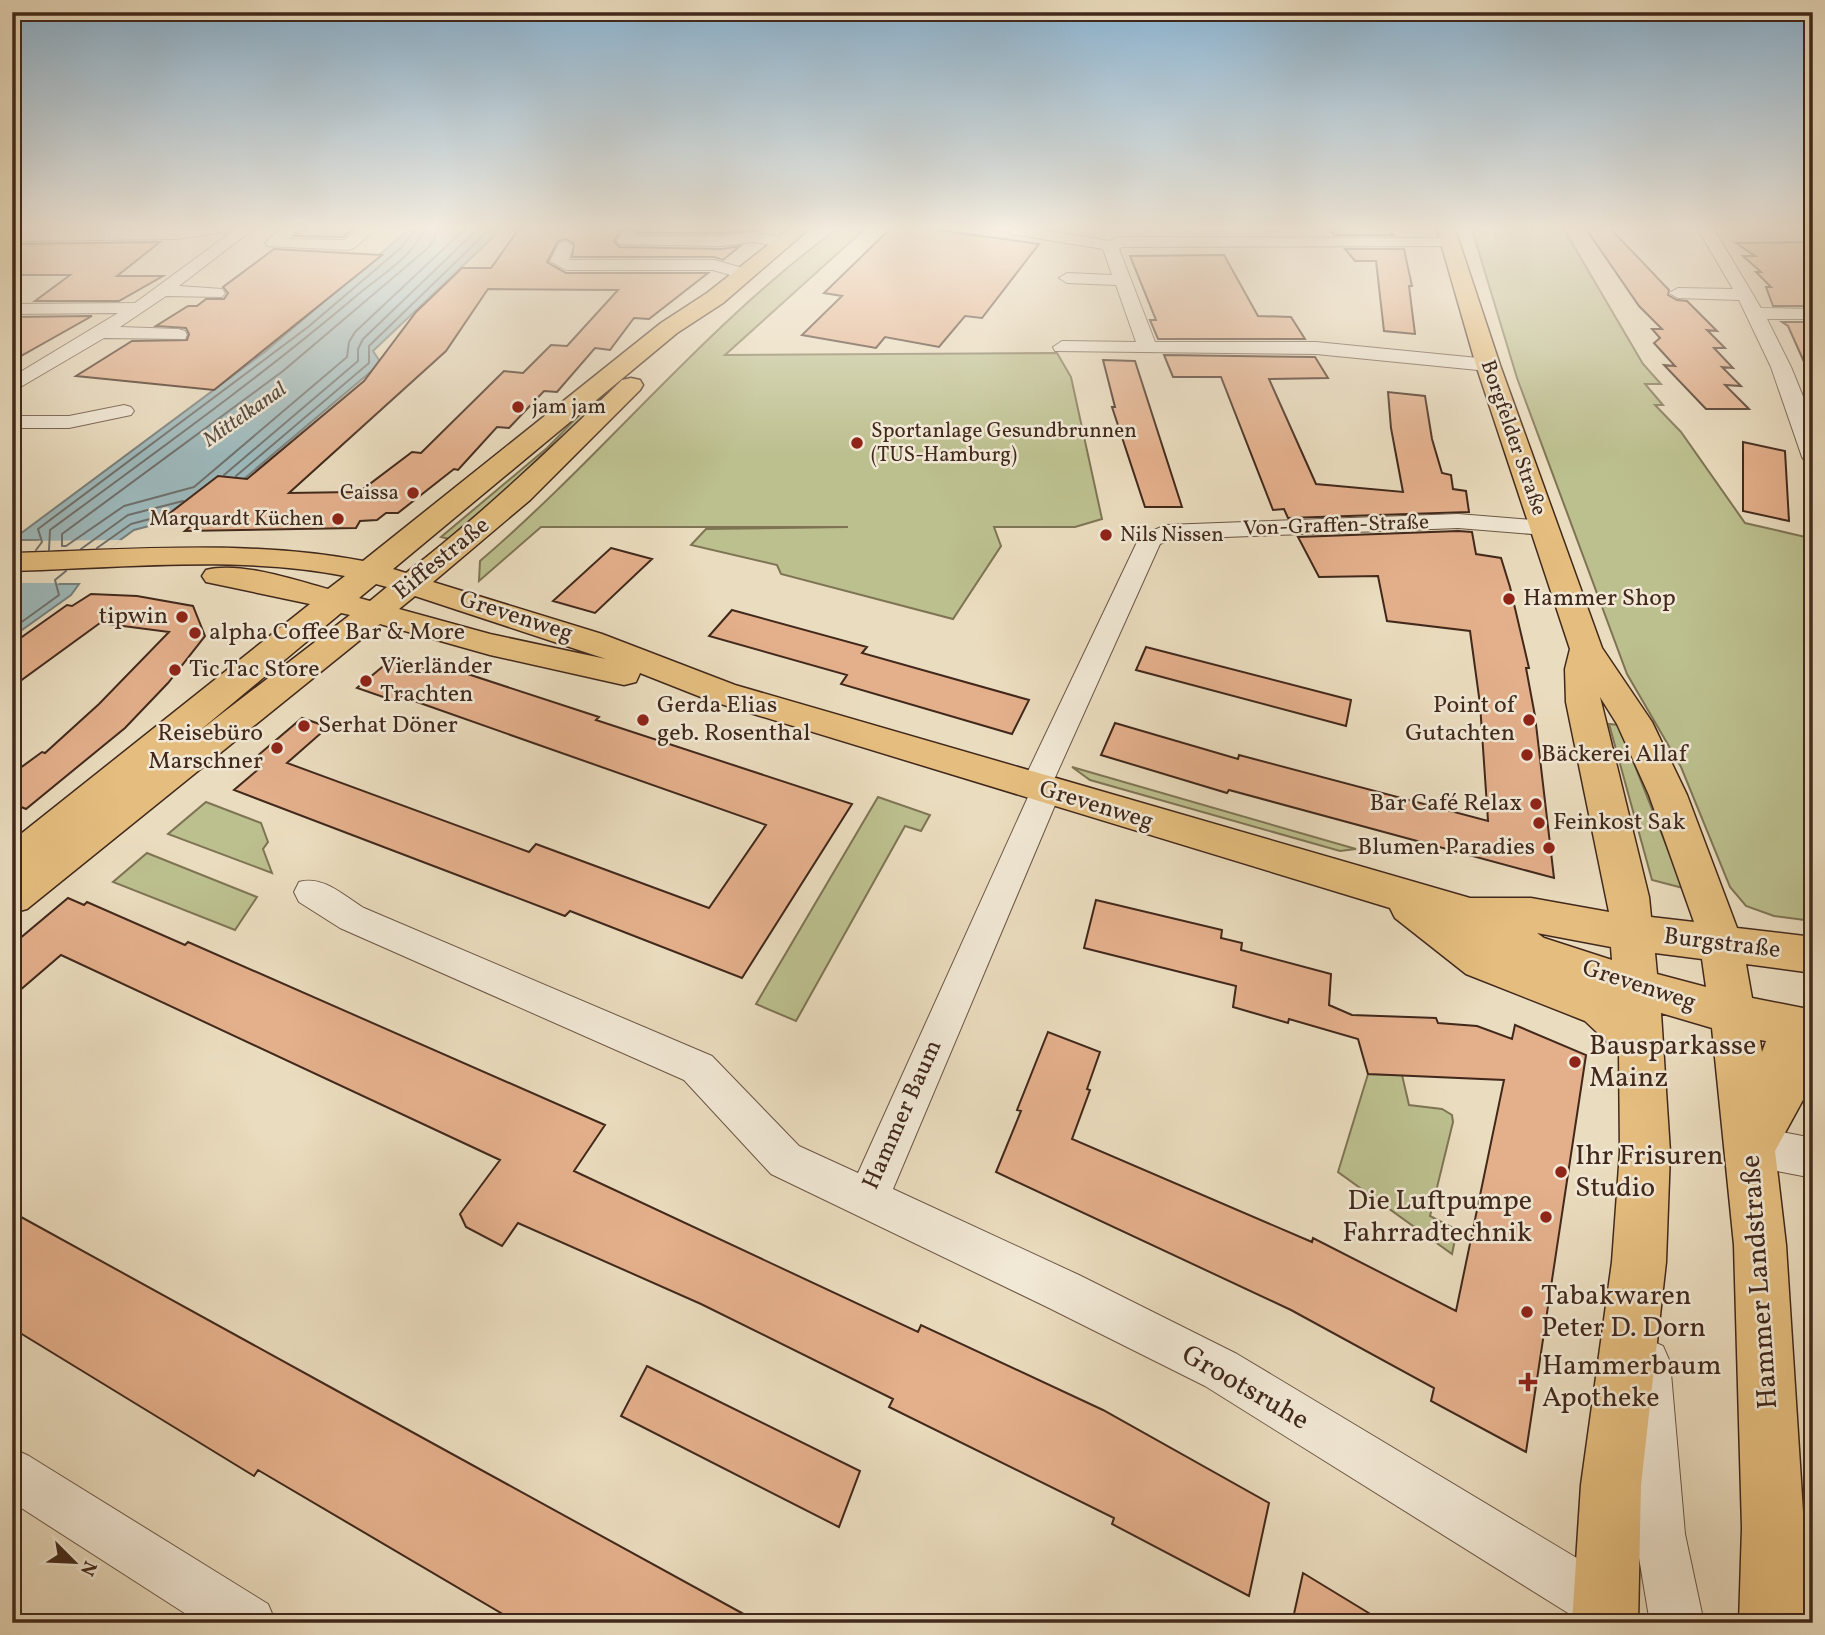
<svg xmlns="http://www.w3.org/2000/svg" width="1825" height="1635" viewBox="0 0 1825 1635" font-family="Vollkorn,serif">
	<rect width="100%" height="100%" fill="#eadcbe"/>
	<filter id="stains"><feTurbulence type="fractalNoise" baseFrequency=".00286" numOctaves="4"/><feColorMatrix values="0 0 0 0 .2 0 0 0 0 .09 0 0 0 0 .02 0 0 0 .5 -.17"/></filter>
	<radialGradient id="worn" r=".72"><stop offset=".6" stop-color="#630" stop-opacity="0"/><stop offset="1" stop-color="#630" stop-opacity=".3"/></radialGradient>
	<!-- green -->
	<path fill="#bcbf8e" stroke="#7e7454" stroke-width="2" d="M841,226H868L725,355L1057,353L1071,377L1102,519L1075,527H994L1001,546L953,619L781,574L777,565L691,545L706,529L848,527H541L479,581L480,561C605,454 707,323 841,226Z
		M1471,226H1562L1643,364L1661,384H1645L1663,405H1655L1681,432L1745,523L1810,538L1813,555V921L1774,916L1746,906L1730,887L1681,767L1627,674L1517,378Z
		M599,402L602,403L453,540L441,537L547,448L591,403Z
		M1609,724L1619,725L1683,888L1652,880Z
		M1072,767L1356,849L1340,851L1090,780Z
		M878,797L930,815L921,831L905,826L796,1021L756,1004Z
		M206,802L261,823L268,842L263,849L272,873L168,834Z
		M147,853L257,897L235,930L113,882Z
		M1368,1074L1402,1075L1409,1105L1442,1109L1452,1115L1453,1122L1430,1216L1457,1230L1452,1254L1338,1172Z"/>
	<!-- water -->
	<path fill="#9db9bc" stroke="#787f7c" stroke-width="2" d="M413,226H502L487,243L373,351L381,363L206,511L134,530L60,584H79L71,595L12,637V558L38,540H12L266,351Z"/>
	<!-- pier -->
	<path fill="#eadcbe" d="M122,540L64,583H12V553L27,543L20,544L24,541Z"/>
	<g fill="none" stroke-linecap="round" stroke-linejoin="round">
		<!-- shore -->
		<path stroke="#6f706c" stroke-width="2" d="M437,226L435,237L428,248L283,371L62,534V546H66L124,506L194,487L347,357L349,342L355,332L468,226
			M224,475L358,361V349L363,339L481,226
			M236,476L369,363V346L493,226
			M97,548L131,524L165,515
			M81,549L128,515L183,501
			M36,550L42,542L38,529L308,327L402,247L417,226
			M49,550L50,530C153,454 257,380 355,297C378,277 416,255 426,226
			M12,629L59,595L55,580L66,571"/>
	</g>
	<!-- building -->
	<path fill="#e4b08c" stroke="#41281b" stroke-width="2" fill-rule="evenodd" d="M21,226H180L16,228Z
		M308,226H356L343,237L294,236Z
		M521,226H764L759,230L722,233H638L628,229L621,231L614,241L619,247L722,249L740,246L723,260L714,257H572L574,244L566,239L558,241L547,262L566,273H708L649,319L634,318L610,350L595,348L557,392L544,391L509,428L497,427L458,470L454,469L398,513H386L377,520L360,521L356,528L185,531L199,519L166,516L218,476L247,479L364,381L416,312L462,268H491ZM488,289L618,290L567,346L551,345L523,373L504,371L421,453L412,452L363,489L354,492L289,493L446,351Z
		M893,226H908L1039,244L982,318L965,316L939,347L885,337L876,348L802,335L842,296L824,293Z
		M1326,226H1386L1393,235H1334Z
		M1584,226H1608L1669,290L1668,295L1677,300L1687,301L1717,331L1707,330L1725,348H1714L1733,368L1722,367L1741,386L1725,385L1749,409H1706L1664,365L1675,366L1654,343L1660,338L1652,329H1662L1639,306Z
		M160,242L117,276H163L119,301H35L70,275H12V244Z
		M1813,242V306H1773L1766,287H1771L1756,272H1761L1743,256H1755L1736,243Z
		M274,249L382,255L214,390L76,376L132,341L187,340L189,334L186,328L156,326L188,306H197L206,299H224L228,293L223,287Z
		M1345,249H1404L1412,286H1409L1415,334L1384,331L1376,261H1355Z
		M1224,255L1258,316L1291,317L1305,339H1158L1150,320H1156L1130,256Z
		M92,316L12,361V318L15,317Z
		M1782,322H1813V382L1788,326Z
		M1164,355L1315,357L1328,378L1269,379L1316,484L1403,492L1391,428L1388,392L1425,396L1432,439L1442,473L1451,475L1453,489L1466,491L1469,512L1288,518L1284,509L1273,510L1221,377H1173Z
		M1103,360L1135,361L1182,507H1145L1112,407H1115Z
		M1743,442L1785,451L1789,521L1743,511Z
		M1458,531L1472,532L1476,554L1501,558L1510,587L1529,668H1526L1535,716L1554,878L1229,790L1227,793L1101,755L1115,723L1238,759L1239,755L1488,821L1480,704L1470,631L1387,621L1378,576L1319,577L1298,537Z
		M611,548L652,559L595,613L553,601Z
		M91,594L137,596L193,606L205,636L168,683L125,728L26,809L12,803V774L42,752L45,753L99,704L169,632L100,623L12,687V644L67,605L72,606Z
		M732,610L867,647L862,653L1029,700L1012,734L841,684L847,675L709,636Z
		M1146,647L1351,700L1346,726L1136,670Z
		M393,658L427,669L434,663L599,717L596,720L852,804L742,978L570,911L565,916L234,790L261,767L249,763L302,718L328,727L287,763L529,852L536,844L709,908L766,825L400,696L395,701L357,688Z
		M68,898L84,905L87,902L185,945L188,942L605,1125L574,1171L918,1332L921,1325L1103,1410L1269,1503L1249,1596L1112,1524L1114,1518L889,1407L893,1399L701,1304L518,1223L502,1246L466,1227L460,1214L500,1160L61,955L12,997V945Z
		M1096,900L1222,930L1221,938L1242,943L1241,950L1331,974L1329,1005L1352,1015L1436,1018L1438,1023L1477,1026L1512,1039L1515,1025L1586,1055L1526,1452L1431,1401L1434,1388L1291,1310L996,1172L1021,1111L1017,1110L1048,1032L1100,1052L1087,1089L1090,1090L1072,1139L1312,1242L1313,1238L1456,1311L1504,1080L1368,1074L1358,1039L1289,1019L1288,1023L1233,1007L1236,986L1084,948Z
		M12,1212L321,1382L760,1623H518L258,1470L254,1476L12,1328Z
		M647,1366L860,1471L839,1527L621,1416Z
		M1303,1573L1385,1623H1292Z"/>
	<g fill="none" stroke-linecap="round" stroke-linejoin="round">
		<!-- minor casing -->
		<g stroke="#6b5544" stroke-width="2">
			<path id="minor" d="M195,226H257L179,286L222,289L225,293L222,297L166,296L120,327L178,329L185,331L187,335L185,339L104,338L12,392V377L118,313L12,314V304L135,303L233,231L176,239L12,241V231L176,229Z
				M284,226H301L288,239L344,240L363,226H380L354,248L348,250L267,246L265,243Z
				M1017,226L1110,241L1118,237L1456,238L1458,241L1456,244L1450,246L1122,247L1119,249L1155,342H1316L1488,359L1498,365L1488,371L1316,354L1055,351L1053,347L1062,341L1136,342L1116,285L1067,283L1059,278L1067,273L1112,275L1103,249L1011,234L1009,231Z
				M1696,226H1712L1761,308L1813,309V319H1767L1791,367L1813,421V463L1805,462L1802,457L1771,367L1739,300L1678,298L1669,293L1678,288L1733,289Z
				M629,231L637,236H722L753,232L790,239L792,242L784,247L753,242L722,246L619,244L617,241L623,233Z
				M565,241L573,246L569,260H714L750,270L752,274L744,279L713,270H566L550,261L559,243Z
				M124,405L131,407L134,411L131,415L69,428H12V416H69Z
				M1458,514L1544,521L1552,523L1556,528L1552,533L1544,535L1458,528L1171,539L1160,544L1053,782L1061,791L893,1189L1079,1275L1237,1354L1625,1587L1632,1606L1625,1623H1584L1205,1386L1047,1307L771,1174L684,1080L340,928L299,902L294,892L299,882C323,875 344,896 364,908L712,1056L799,1146L858,1173L1028,797L1020,788L1138,540L1142,535L1166,525Z
				M1751,1126L1813,1138V1178L1751,1166L1737,1160L1731,1146L1737,1132Z
				M1647,1339L1663,1346L1670,1362L1685,1534L1704,1623H1650L1635,1534L1624,1362L1631,1346Z
				M12,1448L29,1456L268,1604L276,1623H200L12,1502Z"/>
		</g>
		<!-- major casing -->
		<g stroke="#41281b" stroke-width="3">
			<path id="major" d="M792,226H812L723,303L677,333L393,569L406,573C483,514 552,447 622,380L631,378L640,380L643,385L640,390L530,500L433,582L602,634L735,685L1470,898H1531L1609,912L1566,702L1565,669L1570,649L1476,365L1436,226H1454L1500,365L1602,648L1652,722L1687,795L1737,928L1813,937V973L1746,964L1752,998L1813,1010V1050L1808,1054L1810,1087L1775,1151L1786,1245L1804,1528L1805,1623H1739L1742,1528L1734,1245L1712,1028L1661,1013L1670,1152L1666,1262L1641,1485L1638,1623H1572L1581,1485L1612,1262L1620,1152L1619,1053L1585,1021L1466,974L1395,918L1390,908L711,701L640,673L636,682L624,685L490,655L380,624L27,909L12,913V841L310,604L206,582L202,576L206,570C239,561 295,580 328,589L345,576C241,555 119,568 12,571V553C129,550 247,539 363,561L661,323L707,293ZM376,584L387,587L370,601L359,598ZM415,596L606,659L490,634L399,609ZM341,613L350,615L198,732ZM1600,697L1617,724L1649,795L1694,922L1651,917L1649,897ZM1537,933L1611,947L1612,960L1544,938ZM1655,953L1702,959L1706,987L1657,974ZM1760,1040L1766,1041L1762,1052Z"/>
		</g>
		<!-- minor -->
		<use href="#minor" fill="#f1e8d5" fill-rule="evenodd"/>
		<!-- major -->
		<use href="#major" fill="#e5be7f" fill-rule="evenodd"/>
	</g>
	<!-- sky -->
	<linearGradient id="sky" x2="0" y2="1"><stop stop-color="#8ab6d6"/><stop offset="0.5" stop-color="#f6efe2"/><stop offset="1" stop-color="#f6efe2" stop-opacity="0"/></linearGradient>
	<rect width="1825" height="455" fill="url(#sky)"/>
	<!-- markers -->
	<g fill="#8f2418" stroke="#f1e8d5" stroke-width="2.5">
		<circle cx="518" cy="407" r="7"/>
		<circle cx="857" cy="443" r="7"/>
		<circle cx="413" cy="493" r="7"/>
		<circle cx="338" cy="519" r="7"/>
		<circle cx="1106" cy="535" r="7"/>
		<circle cx="1509" cy="599" r="7"/>
		<circle cx="182" cy="617" r="7"/>
		<circle cx="195" cy="633" r="7"/>
		<circle cx="175" cy="670" r="7"/>
		<circle cx="366" cy="681" r="7"/>
		<circle cx="643" cy="720" r="7"/>
		<circle cx="1529" cy="720" r="7"/>
		<circle cx="304" cy="726" r="7"/>
		<circle cx="277" cy="748" r="7"/>
		<circle cx="1527" cy="755" r="7"/>
		<circle cx="1536" cy="804" r="7"/>
		<circle cx="1539" cy="823" r="7"/>
		<circle cx="1549" cy="848" r="7"/>
		<circle cx="1575" cy="1062" r="7"/>
		<circle cx="1561" cy="1172" r="7"/>
		<circle cx="1546" cy="1217" r="7"/>
		<circle cx="1527" cy="1312" r="7"/>
		<path d="M1524.5 1371.5h7v7h7v7h-7v7h-7v-7h-7v-7h7z"/>
	</g>
	<g text-anchor="middle" dominant-baseline="central" stroke-width="5" stroke-linejoin="round" paint-order="stroke">
		<!-- far-poi labels -->
		<g font-size="21" fill="#41281b" stroke="#f1e8d5" text-anchor="start">
			<text x="532" y="407">jam jam</text>
			<text x="871" y="431">Sportanlage Gesundbrunnen<tspan x="871" dy="24">(TUS-Hamburg)</tspan></text>
			<text x="399" y="493" text-anchor="end">Caissa</text>
			<text x="324" y="519" text-anchor="end">Marquardt Küchen</text>
			<text x="1120" y="535">Nils Nissen</text>
		</g>
		<!-- far-water labels -->
		<g font-size="21" font-style="italic" fill="#584c43" stroke="#f1e8d5">
			<text transform="translate(245 415) rotate(-35)">Mittelkanal</text>
		</g>
		<!-- far-street labels -->
		<g font-size="21" fill="#41281b" stroke="#f1e8d5">
			<text transform="translate(1513 438) rotate(71)">Borgfelder Straße</text>
			<text transform="translate(1336 526) rotate(-2)">Von-Graffen-Straße</text>
		</g>
		<!-- street labels -->
		<g font-size="24" fill="#41281b" stroke="#f1e8d5">
			<text transform="translate(442 559) rotate(-39)">Eiffestraße</text>
			<text transform="translate(516 617) rotate(18)">Grevenweg</text>
			<text transform="translate(1096 806) rotate(17)">Grevenweg</text>
			<text transform="translate(1722 944) rotate(7)">Burgstraße</text>
			<text transform="translate(1639 986) rotate(18)">Grevenweg</text>
			<text transform="translate(903 1115) rotate(-66)">Hammer Baum</text>
		</g>
		<!-- poi labels -->
		<g font-size="24" fill="#41281b" stroke="#f1e8d5" text-anchor="start">
			<text x="1523" y="599">Hammer Shop</text>
			<text x="168" y="617" text-anchor="end">tipwin</text>
			<text x="209" y="633">alpha Coffee Bar &amp; More</text>
			<text x="380" y="667">Vierländer<tspan x="380" dy="28">Trachten</tspan></text>
			<text x="189" y="670">Tic Tac Store</text>
			<text x="657" y="706">Gerda Elias<tspan x="657" dy="28">geb. Rosenthal</tspan></text>
			<text x="1515" y="706" text-anchor="end">Point of<tspan x="1515" dy="28">Gutachten</tspan></text>
			<text x="318" y="726">Serhat Döner</text>
			<text x="263" y="734" text-anchor="end">Reisebüro<tspan x="263" dy="28">Marschner</tspan></text>
			<text x="1541" y="755">Bäckerei Allaf</text>
			<text x="1522" y="804" text-anchor="end">Bar Café Relax</text>
			<text x="1553" y="823">Feinkost Sak</text>
			<text x="1535" y="848" text-anchor="end">Blumen Paradies</text>
		</g>
		<!-- near-poi labels -->
		<g font-size="28" fill="#41281b" stroke="#f1e8d5" text-anchor="start">
			<text x="1589" y="1046">Bausparkasse<tspan x="1589" dy="32">Mainz</tspan></text>
			<text x="1575" y="1156">Ihr Frisuren<tspan x="1575" dy="32">Studio</tspan></text>
			<text x="1532" y="1201" text-anchor="end">Die Luftpumpe<tspan x="1532" dy="32">Fahrradtechnik</tspan></text>
			<text x="1541" y="1296">Tabakwaren<tspan x="1541" dy="32">Peter D. Dorn</tspan></text>
			<text x="1542" y="1366">Hammerbaum<tspan x="1542" dy="32">Apotheke</tspan></text>
		</g>
		<!-- near-street labels -->
		<g font-size="28" fill="#41281b" stroke="#f1e8d5">
			<text transform="translate(1760 1282) rotate(-94)">Hammer Landstraße</text>
			<text transform="translate(1245 1388) rotate(30)">Grootsruhe</text>
		</g>
	</g>
	<!-- margin -->
	<rect width="1825" height="1635" fill="none" stroke="#eadcbe" stroke-width="42"/>
	<rect x="14" y="14" width="1797" height="1607" fill="none" stroke="#41281b" stroke-width="3.5"/>
	<rect x="21" y="21" width="1783" height="1593" fill="none" stroke="#41281b" stroke-width="2"/>
	<!-- north arrow -->
	<g transform="translate(74 1562) rotate(114)" stroke="#f1e8d5" stroke-width="5" paint-order="stroke">
	<path d="M0-5L12 26L0 18L-12 26Z" fill="#41281b"/>
	<text y="-10" font-size="19" font-weight="bold" text-anchor="middle" fill="#41281b">N</text>
	</g>
	<rect width="100%" height="100%" filter="url(#stains)"/>
	<rect width="100%" height="100%" fill="url(#worn)"/>
</svg>
